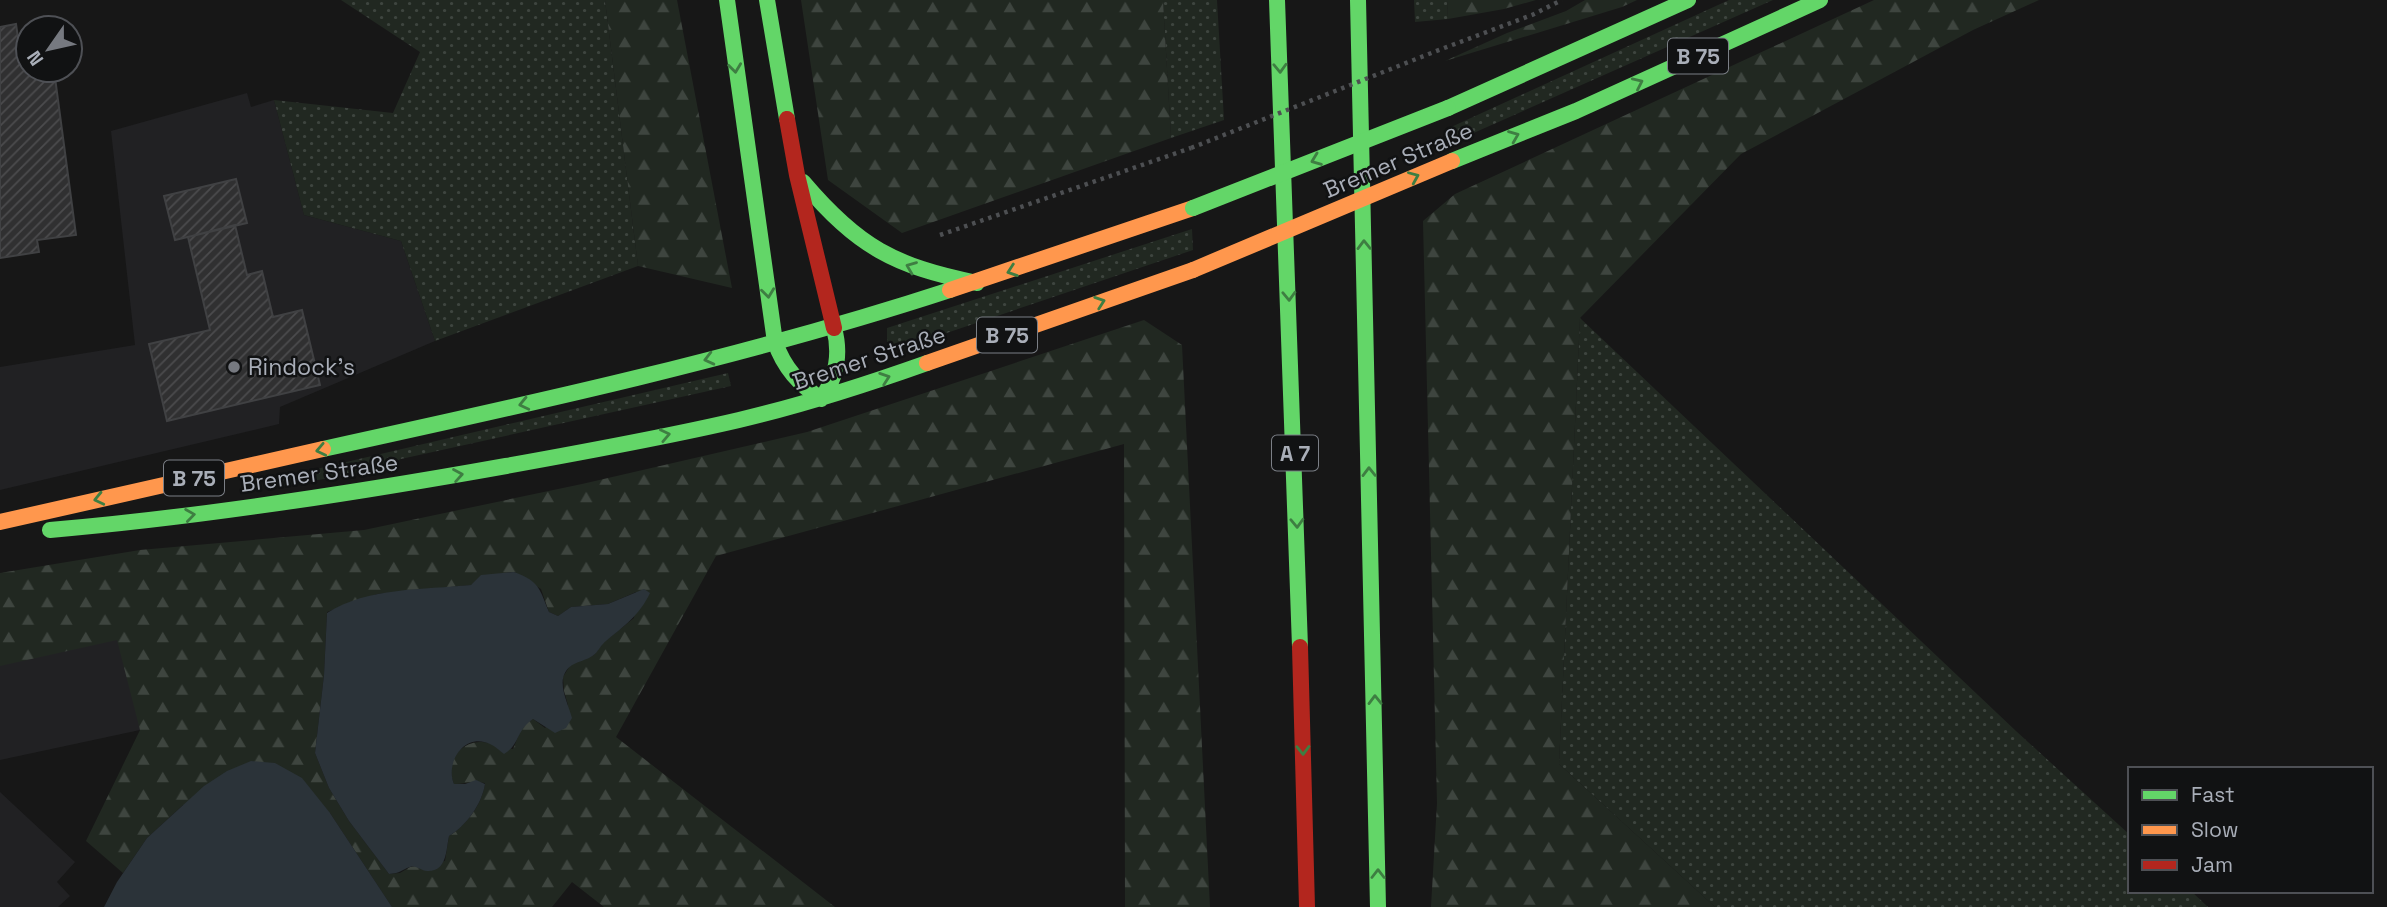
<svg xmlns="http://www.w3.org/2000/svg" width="2387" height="907" viewBox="0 0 2387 907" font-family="'Space Grotesk',sans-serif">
	<defs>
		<pattern id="grass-dots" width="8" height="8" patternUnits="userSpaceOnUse" patternTransform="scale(1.75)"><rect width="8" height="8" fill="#212821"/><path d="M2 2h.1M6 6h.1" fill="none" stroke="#3e453f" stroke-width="1.8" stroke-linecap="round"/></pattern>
		<pattern id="forest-firs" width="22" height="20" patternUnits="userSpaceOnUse" patternTransform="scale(1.75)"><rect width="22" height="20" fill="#212821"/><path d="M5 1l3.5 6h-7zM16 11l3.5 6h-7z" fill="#3e453f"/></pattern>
		<pattern id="building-hatch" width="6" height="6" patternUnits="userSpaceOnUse" patternTransform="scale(1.75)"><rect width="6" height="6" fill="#303031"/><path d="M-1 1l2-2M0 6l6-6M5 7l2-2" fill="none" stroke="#4b4b4d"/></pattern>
	</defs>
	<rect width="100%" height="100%" fill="#171717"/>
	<!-- built -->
	<path fill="#212123" d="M247,93L251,107L274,100L304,215L401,241L435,341L280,407L279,424L0,490V367L135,345L111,131Z
		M147,630L140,730L0,760V662Z
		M0,792L75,862L57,882L70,896L58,907H0Z"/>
	<!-- grass -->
	<path fill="url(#grass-dots)" d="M341,0H605L638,266L435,341L401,241L304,215L274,100L393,113L420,52Z
		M1163,0H1217L1224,120L1171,138Z
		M1414,0H1447L1448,19L1415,22Z
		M1729,0H1773L1451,143L1449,128Z
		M1192,229L1193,250L887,353V328Z
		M1580,318L2016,731L2130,835V891H2191L2208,907H1715L1559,764Z
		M728,373L731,386L401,459L375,470L284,486L282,477Z"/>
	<!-- forest -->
	<path fill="url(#forest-firs)" fill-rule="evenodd" d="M605,0H677L732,288L638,266Z
		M801,0H1163L1171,138L902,233L828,180Z
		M1447,0H1536L1504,9L1448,19Z
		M1585,0H1637L1622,7L1445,61L1507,33L1566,11Z
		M1874,0H2039L1973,30L1741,154L1580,318L1559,764L1715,907H1431L1437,803L1423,221L1455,194Z
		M1144,320L1182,345L1210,907H1125L1124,444L716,556L616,737L835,907H604L572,882L552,907H392L330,813L183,805L147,838L123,873L86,841L140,730L117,640L0,666V573L140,550L364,530L582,484L807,432ZM514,572L541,589L549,612L558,616L571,607L608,604L636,592L634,618L603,643L594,655L571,664L563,677L564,691L568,705L545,728L533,719L523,725L513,749C503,747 489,741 479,742C456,744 446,765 454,784C465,784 474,780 485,783C483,803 466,826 449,836L445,861L410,867L400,873L389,874L349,821L329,788L315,753L324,675L327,612L377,594L471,585L498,574Z"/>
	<!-- water -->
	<path fill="#2b3339" d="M514,572C540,582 539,588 549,612L558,616L571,607L608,604L644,589L650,593C639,616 624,626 606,641C601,645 599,650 595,654C585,663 570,660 564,675C559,687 569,706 572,718L566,728L555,733L533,719C516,730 520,745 504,754C500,751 495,746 490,744C464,732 445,763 454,784H465L476,780L485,784C482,804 466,826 449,836C446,850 447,872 427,871C421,871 417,865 410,867C401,870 401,873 389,874L349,821L329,788L315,753L324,675L327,613C368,587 423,590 471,585L481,575Z
		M251,761L275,763L302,778L330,813L392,907H104L117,882L147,838L204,786L227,771Z"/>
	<!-- building -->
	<path fill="url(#building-hatch)" stroke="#404143" stroke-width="2" d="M16,24L19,45L28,44V70H54L76,235L37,240L39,252L0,258V27Z
		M236,179L247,223L175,240L164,196Z
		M235,225L247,275L262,271L273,317L302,310L320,385L167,421L149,344L210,330L188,237Z"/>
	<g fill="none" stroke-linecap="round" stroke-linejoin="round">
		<!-- path -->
		<path stroke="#4d4f52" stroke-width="4.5" stroke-dasharray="3.5 5" stroke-linecap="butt" d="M1444,48L1532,15L1562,0
			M940,235L1191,148"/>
		<!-- fast -->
		<path stroke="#63d668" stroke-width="16" d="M727,0L775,342C784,368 799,384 821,399C837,377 841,354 834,328
			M767,0L787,119
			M1277,0L1300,647
			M1358,0L1378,907
			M1448,108L1688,0
			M1452,161L1576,111L1820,0
			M803,182C858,247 894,266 977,283
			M323,449C534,403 745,357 950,290
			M50,530C203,517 355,493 506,466C584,452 662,438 739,420C803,405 865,385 927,363"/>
		<!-- slow -->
		<path stroke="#ff974d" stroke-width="16" d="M950,290L1193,208
			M927,363L1193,270
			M0,522L323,449"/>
		<!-- jam -->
		<path stroke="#b3261e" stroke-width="16" d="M787,119L797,175L834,328
			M1300,647L1307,907"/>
		<!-- path-bridge -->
		<path stroke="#4d4f52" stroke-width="4.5" stroke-dasharray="3.5 5" stroke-linecap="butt" d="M1191,148L1444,48"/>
		<!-- fast-bridge -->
		<path stroke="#63d668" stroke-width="16" d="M1193,208L1448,108"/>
		<!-- slow-bridge -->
		<path stroke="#ff974d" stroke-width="16" d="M1193,270L1452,161"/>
	</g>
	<!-- one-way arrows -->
	<defs><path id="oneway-chevron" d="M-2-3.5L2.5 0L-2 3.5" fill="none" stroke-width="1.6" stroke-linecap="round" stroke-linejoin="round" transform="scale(1.75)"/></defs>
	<g stroke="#3e7e42">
		<use href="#oneway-chevron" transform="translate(735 68) rotate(83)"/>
		<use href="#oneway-chevron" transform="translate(1280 68) rotate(88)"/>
		<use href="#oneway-chevron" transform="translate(1638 83) rotate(-25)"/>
		<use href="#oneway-chevron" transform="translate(1514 136) rotate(-22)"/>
		<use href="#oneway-chevron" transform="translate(1316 160) rotate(159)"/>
		<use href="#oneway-chevron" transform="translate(1414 177) rotate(-23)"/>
		<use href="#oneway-chevron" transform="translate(1364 245) rotate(-91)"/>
		<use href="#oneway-chevron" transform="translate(911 267) rotate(-158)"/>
		<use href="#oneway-chevron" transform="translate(1012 271) rotate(161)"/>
		<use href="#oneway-chevron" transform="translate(768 293) rotate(83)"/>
		<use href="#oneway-chevron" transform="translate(1289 296) rotate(88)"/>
		<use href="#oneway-chevron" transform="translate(1100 302) rotate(-19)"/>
		<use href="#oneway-chevron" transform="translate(709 359) rotate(166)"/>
		<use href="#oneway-chevron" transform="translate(885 378) rotate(-19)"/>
		<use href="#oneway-chevron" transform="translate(524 404) rotate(167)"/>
		<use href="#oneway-chevron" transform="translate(665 435) rotate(-12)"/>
		<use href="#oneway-chevron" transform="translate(321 450) rotate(168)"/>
		<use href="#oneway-chevron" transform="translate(1369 472) rotate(-91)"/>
		<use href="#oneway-chevron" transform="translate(458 475) rotate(-10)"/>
		<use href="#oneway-chevron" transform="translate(99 499) rotate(167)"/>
		<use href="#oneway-chevron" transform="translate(190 515) rotate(-8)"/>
		<use href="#oneway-chevron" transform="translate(1297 523) rotate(88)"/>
		<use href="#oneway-chevron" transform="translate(1375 700) rotate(-91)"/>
		<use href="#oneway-chevron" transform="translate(1303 750) rotate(89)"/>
		<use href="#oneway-chevron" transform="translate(1378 874) rotate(-90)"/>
	</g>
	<!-- markers -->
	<circle fill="#767980" stroke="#111213" stroke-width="2.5" cx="234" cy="367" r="7"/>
	<g text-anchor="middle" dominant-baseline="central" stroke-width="5" stroke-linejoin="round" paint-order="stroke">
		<!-- shield labels -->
		<g fill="#111213" stroke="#7b7f86" stroke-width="2">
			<rect x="1668" y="38.5" width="60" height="35" rx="5"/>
			<rect x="977" y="317.5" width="60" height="35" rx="5"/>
			<rect x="1272" y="435.5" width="46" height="35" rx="5"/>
			<rect x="164" y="460.5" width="60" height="35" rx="5"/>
		</g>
		<g font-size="21" font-weight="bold" fill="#a9aeb8">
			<text x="1698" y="56">B 75</text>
			<text x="1007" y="335">B 75</text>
			<text x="1295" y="453">A 7</text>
			<text x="194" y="478">B 75</text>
		</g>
		<!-- street labels -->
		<g font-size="23" fill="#a9aeb8" stroke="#111213">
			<text transform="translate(1398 160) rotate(-23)">Bremer Straße</text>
			<text transform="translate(869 358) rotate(-18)">Bremer Straße</text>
			<text transform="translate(319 473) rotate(-8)">Bremer Straße</text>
		</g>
		<!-- poi labels -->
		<g font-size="23" fill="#a9aeb8" stroke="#111213" text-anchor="start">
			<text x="248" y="367">Rindock's</text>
		</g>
	</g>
	<!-- legend -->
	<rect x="2128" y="767" width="245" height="126" fill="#111213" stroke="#4e5055" stroke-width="2"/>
	<rect x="2142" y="790" width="35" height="10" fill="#63d668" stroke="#4e5055" stroke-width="2"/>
	<text x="2191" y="802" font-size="21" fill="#a9aeb8">Fast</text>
	<rect x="2142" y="825" width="35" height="10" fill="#ff974d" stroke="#4e5055" stroke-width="2"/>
	<text x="2191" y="837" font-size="21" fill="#a9aeb8">Slow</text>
	<rect x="2142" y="860" width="35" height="10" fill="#b3261e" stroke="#4e5055" stroke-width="2"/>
	<text x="2191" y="872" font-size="21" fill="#a9aeb8">Jam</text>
	<!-- north arrow -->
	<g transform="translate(49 49) rotate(236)"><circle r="33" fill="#111213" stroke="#4e5055" stroke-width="2"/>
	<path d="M0-5L12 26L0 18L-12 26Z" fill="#767980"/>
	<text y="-10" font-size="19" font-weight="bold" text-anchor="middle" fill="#a9aeb8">N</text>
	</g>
</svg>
